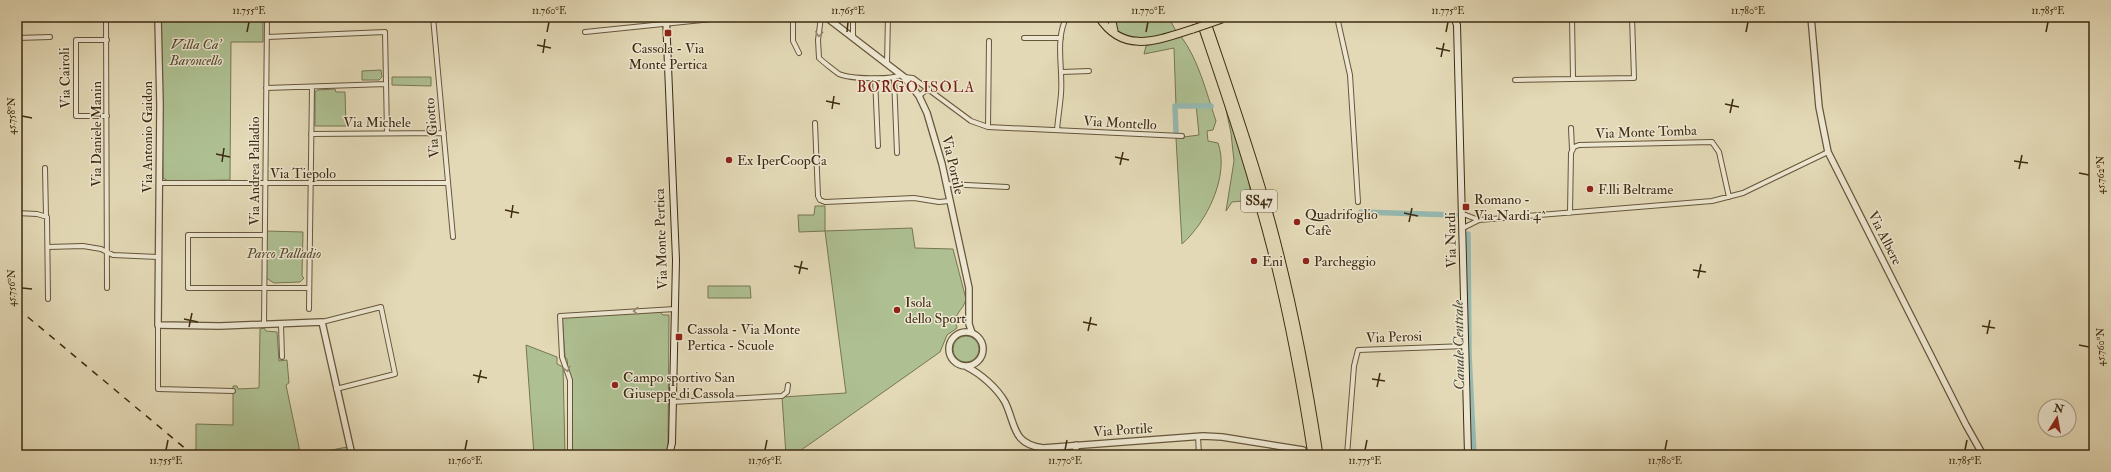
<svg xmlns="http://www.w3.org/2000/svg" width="2111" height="472" viewBox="0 0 2111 472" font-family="'IM FELL Double Pica',serif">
	<rect width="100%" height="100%" fill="#e3d9b6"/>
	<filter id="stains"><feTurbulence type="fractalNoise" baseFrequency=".005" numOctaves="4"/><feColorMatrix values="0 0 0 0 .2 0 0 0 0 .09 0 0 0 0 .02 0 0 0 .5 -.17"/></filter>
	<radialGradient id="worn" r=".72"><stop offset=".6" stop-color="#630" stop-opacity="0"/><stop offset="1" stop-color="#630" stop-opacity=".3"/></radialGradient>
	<!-- green -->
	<path fill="#aec092" stroke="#767652" d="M161,17H263V42H231L230,180L168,181L163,178Z
		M1114,17H1164L1171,22L1176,31C1153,39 1137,44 1115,29Z
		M1180,35C1199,60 1206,92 1216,121L1213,130L1207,131L1208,141L1218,143C1230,176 1206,223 1182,244L1176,138L1199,135L1196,104L1176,106L1174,48L1144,54L1146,46Z
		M381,70L382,77L379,80H362V71Z
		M392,77H431V86L392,85Z
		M335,89L336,92H345L346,126H315V92L318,90Z
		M1225,105L1247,172L1252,200L1232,202L1226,211L1234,161L1231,133Z
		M815,206H825V231L799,232L798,215H814Z
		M912,228L915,248L953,249L966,299C963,312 953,311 957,328L947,335L940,352L807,446L793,455H786L782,397L846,393L825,231Z
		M266,231L303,232L302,276L304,278L300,282L274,283L266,278Z
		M708,286H750L751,298H708Z
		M657,309L663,315H669L668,455H570L571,413L567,359L565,357L562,315Z
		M264,328L266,331L277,332L279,361L287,360L289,383L286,385L300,452H305L306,455L347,447L348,455H197L193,451L196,449V424L233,425V386H237L238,389L259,388L260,329Z
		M953 349a13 13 0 1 1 26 0a13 13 0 1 1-26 0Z
		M526,345L557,357V364L563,367L565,455H534Z"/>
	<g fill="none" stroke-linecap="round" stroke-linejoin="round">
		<!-- canal -->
		<path stroke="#96bab2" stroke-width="5.5" d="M1176,133L1175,106H1211
			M1361,212L1455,215
			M1468,234L1469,354L1474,455"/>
		<!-- tertiary-tunnel -->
		<path stroke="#c2b695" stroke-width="5.5" stroke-dasharray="5.5 3" stroke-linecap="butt" d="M1303,450L1327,455"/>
		<!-- minor casing -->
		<g stroke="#67563b" stroke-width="6">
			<path id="minor" d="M106,17L107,288
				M433,17L453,237
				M793,17V41L799,53
				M821,17L818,40L819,58C822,61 836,72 839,74C850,79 891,80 901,75
				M1337,17L1350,75L1358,202
				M1572,17L1573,78
				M585,32L712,19V17
				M853,36V17
				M267,37L385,32L387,133
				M17,38L50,37
				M1024,38H1061
				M107,40H76V116H107
				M887,63L888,17
				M1062,72L1089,71
				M904,77L913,78L971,121L988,127L1182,136
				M875,78L878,146
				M894,78L897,153
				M1515,80L1634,78L1632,17
				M266,88L386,84
				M919,96L925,91L930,90
				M815,123L818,196L820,200L825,202L914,198L939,202L949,201
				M988,127L989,41
				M1571,128L1572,149
				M1057,130C1058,118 1060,106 1061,94C1063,71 1056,44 1064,23
				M311,134L444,133
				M45,168L46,216
				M159,183H448
				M946,184L1007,187
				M17,213L37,214L47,217L48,299
				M1570,213L1571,153L1574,147L1579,145L1712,142L1719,152L1729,197
				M1463,214L1479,220
				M1463,228L1479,220L1712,201L1743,193L1828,152
				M265,235H188V288H309
				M48,247L83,246L101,249L113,255L158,257
				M309,309L312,87
				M322,322L381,307L395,374L336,389
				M281,324L282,357
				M158,325V389L233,391
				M264,325L267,17
				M672,402L782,396L787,392L788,385
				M1198,436L1199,455
				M570,455V380L562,357L560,316L675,309
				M1347,455L1354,366L1358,350L1466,346"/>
		</g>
		<!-- tertiary casing -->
		<g stroke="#67563b" stroke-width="8">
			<path id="tertiary" d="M158,17L160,105L158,325L220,326L322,322L352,455
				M826,17L904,77L919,96L927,113L942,164L969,288V324L972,333
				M1811,17L1819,107L1828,152L1966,425L1983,455
				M949 349a17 17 0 1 1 34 0a17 17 0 1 1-34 0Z
				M967,367C981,374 997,388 1005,402C1016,425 1012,444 1043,448L1203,436L1222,437L1303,450
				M1076,445V455"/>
		</g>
		<!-- secondary casing -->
		<g stroke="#3e2b12" stroke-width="8">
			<path id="secondary" d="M666,17L676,260L672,443L669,455
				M1454,17L1457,25L1468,455"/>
		</g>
		<!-- primary casing -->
		<g stroke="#3e2b12" stroke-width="9">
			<path id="primary" d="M1099,17C1123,55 1158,40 1193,29
				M1111,17L1114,31"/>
		</g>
		<!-- trunk casing -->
		<g stroke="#3e2b12" stroke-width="9">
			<path id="trunk" d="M1199,17C1220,79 1242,141 1259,204C1283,286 1299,370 1312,455
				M1205,17C1228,85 1252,152 1271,221C1292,298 1307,376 1319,455"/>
		</g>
		<!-- minor -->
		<use href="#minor" stroke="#ede6d0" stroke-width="4"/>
		<!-- tertiary -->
		<use href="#tertiary" stroke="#ede6d0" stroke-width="5.5"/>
		<!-- secondary -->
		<use href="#secondary" stroke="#ede6d0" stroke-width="6"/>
		<!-- primary -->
		<use href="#primary" stroke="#e3d9b6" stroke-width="7"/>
		<!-- trunk -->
		<use href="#trunk" stroke="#e3d9b6" stroke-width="7"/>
		<!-- rail -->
		<path stroke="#3e2b12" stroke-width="1.5" stroke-dasharray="7 7" stroke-linecap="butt" d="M17,308L193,455"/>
		<!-- primary-bridge casing -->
		<g stroke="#3e2b12" stroke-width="9" stroke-linecap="butt">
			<path id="primary-bridge" d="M1193,29L1222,19"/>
		</g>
		<!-- primary-bridge -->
		<use href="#primary-bridge" stroke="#e3d9b6" stroke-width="7"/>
	</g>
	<!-- one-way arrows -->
	<defs><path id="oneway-chevron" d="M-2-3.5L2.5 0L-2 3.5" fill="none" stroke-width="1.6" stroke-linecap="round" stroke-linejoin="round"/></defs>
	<g stroke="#968871">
		<use href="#oneway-chevron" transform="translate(819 34) rotate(97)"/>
		<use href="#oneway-chevron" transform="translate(636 311) rotate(177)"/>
		<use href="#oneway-chevron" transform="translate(567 369) rotate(75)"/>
	</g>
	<!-- ticks -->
	<path fill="none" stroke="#3e2b12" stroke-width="1.5" d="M247,32L249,22M547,32L549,22M847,32L848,22M1146,32L1148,22M1446,32L1448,22M1746,32L1748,22M2046,32L2048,22M537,45L551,48M1436,48L1450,51M543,53L545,39M1441,57L1444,43M826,101L840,104M1725,104L1739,107M832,109L834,96M1730,113L1733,99M22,116L32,118M216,154L230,157M1115,157L1129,160M2014,161L2028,163M222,162L224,148M1120,165L1123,152M2019,169L2022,155M2079,173L2089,175M505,210L519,213M1404,213L1418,216M511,218L513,205M1409,222L1412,208M794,266L808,269M1693,270L1706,272M799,274L802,261M1698,278L1701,264M22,288L32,289M184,319L198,322M1083,322L1097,325M1982,326L1995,328M189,327L192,313M1088,331L1091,317M1987,334L1990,320M2079,345L2089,347M473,375L487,378M1372,379L1385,381M478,383L481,370M1377,387L1380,373M166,450L168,440M465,450L467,440M765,450L767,440M1065,450L1067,440M1365,450L1367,440M1665,450L1667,440M1965,450L1967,440"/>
	<!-- markers -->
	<g fill="#8f2418" stroke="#ede6d0" stroke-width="1.5">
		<rect x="664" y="29" width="8" height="8" rx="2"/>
		<circle cx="729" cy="160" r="4"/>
		<circle cx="1590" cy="189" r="4"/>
		<rect x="1462" y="203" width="8" height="8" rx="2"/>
		<circle cx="1297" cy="222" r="4"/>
		<circle cx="1254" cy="261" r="4"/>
		<circle cx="1306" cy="261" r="4"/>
		<circle cx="897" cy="310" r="4"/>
		<rect x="675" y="333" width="8" height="8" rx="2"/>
		<circle cx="615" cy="385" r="4"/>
	</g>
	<g text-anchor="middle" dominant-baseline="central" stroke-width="3" stroke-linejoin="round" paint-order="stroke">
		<!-- shield labels -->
		<rect fill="#ede6d0" stroke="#72634b" stroke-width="1" x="1241" y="190" width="36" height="22" rx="3"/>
		<g font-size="13" font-weight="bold" fill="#3e2b12">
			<text x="1259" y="201">SS47</text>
		</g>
		<!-- park labels -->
		<g font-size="14" font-style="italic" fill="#54492c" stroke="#ede6d0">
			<text x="196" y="44">Villa Ca'<tspan x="196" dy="16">Baroncello</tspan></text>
			<text x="284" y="253">Parco Palladio</text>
		</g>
		<!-- poi labels -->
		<g font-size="14" fill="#3e2b12" stroke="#ede6d0" text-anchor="start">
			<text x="668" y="48" text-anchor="middle">Cassola - Via<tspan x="668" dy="16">Monte Pertica</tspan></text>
			<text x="737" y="160">Ex IperCoopCa</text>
			<text x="1598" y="189">F.lli Beltrame</text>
			<text x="1474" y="199">Romano -<tspan x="1474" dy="16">Via Nardi 4^</tspan></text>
			<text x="1305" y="214">Quadrifoglio<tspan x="1305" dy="16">Cafè</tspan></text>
			<text x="1262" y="261">Eni</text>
			<text x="1314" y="261">Parcheggio</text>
			<text x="905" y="302">Isola<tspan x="905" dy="16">dello Sport</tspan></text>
			<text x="687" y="329">Cassola - Via Monte<tspan x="687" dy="16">Pertica - Scuole</tspan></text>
			<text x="623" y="377">Campo sportivo San<tspan x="623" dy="16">Giuseppe di Cassola</tspan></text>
		</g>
		<!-- street labels -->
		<g font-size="14" fill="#3e2b12" stroke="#ede6d0">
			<text transform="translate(65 78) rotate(-91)">Via Cairoli</text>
			<text x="377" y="122">Via Michele</text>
			<text transform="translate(1120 123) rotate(3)">Via Montello</text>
			<text transform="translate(432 128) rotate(-95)">Via Giotto</text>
			<text transform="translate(1646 132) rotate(-2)">Via Monte Tomba</text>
			<text transform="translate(96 134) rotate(-90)">Via Daniele Manin</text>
			<text transform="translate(147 137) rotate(-90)">Via Antonio Gaidon</text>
			<text transform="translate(953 165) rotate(77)">Via Portile</text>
			<text transform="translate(254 171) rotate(-90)">Via Andrea Palladio</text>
			<text x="303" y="173">Via Tiepolo</text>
			<text transform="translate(1885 238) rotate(63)">Via Albere</text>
			<text transform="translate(661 239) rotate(-92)">Via Monte Pertica</text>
			<text transform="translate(1451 240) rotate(-91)">Via Nardi</text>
			<text transform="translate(1394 337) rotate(-2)">Via Perosi</text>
			<text transform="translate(1123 430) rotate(-4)">Via Portile</text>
		</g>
		<!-- neighbourhood labels -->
		<g font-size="15" letter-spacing="1" fill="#7a1f14" stroke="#ede6d0">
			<text x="916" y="87">BORGO ISOLA</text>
		</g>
		<!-- water labels -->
		<g font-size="15" font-style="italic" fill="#544f3a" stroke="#ede6d0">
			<text transform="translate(1459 345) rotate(-91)">Canale Centrale</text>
		</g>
	</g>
	<!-- margin -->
	<rect width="2111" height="472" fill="none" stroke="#e3d9b6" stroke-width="44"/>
	<!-- north arrow -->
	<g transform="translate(2057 418) rotate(11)"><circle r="19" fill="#ede6d0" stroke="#a79b84"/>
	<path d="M0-3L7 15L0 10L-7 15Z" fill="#8f2418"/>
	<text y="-6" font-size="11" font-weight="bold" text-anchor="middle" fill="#3e2b12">N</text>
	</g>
	<rect x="22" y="22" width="2067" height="428" fill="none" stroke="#3e2b12" stroke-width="1.5"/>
	<g font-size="10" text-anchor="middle" fill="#3e2b12">
		<text x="249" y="14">11.755°E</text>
		<text x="549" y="14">11.760°E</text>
		<text x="848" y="14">11.765°E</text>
		<text x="1148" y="14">11.770°E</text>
		<text x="1448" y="14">11.775°E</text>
		<text x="1748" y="14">11.780°E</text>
		<text x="2048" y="14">11.785°E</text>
		<text transform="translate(11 116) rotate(-90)" y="4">45.758°N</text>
		<text transform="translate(2100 175) rotate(-90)" y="4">45.762°N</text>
		<text transform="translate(11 288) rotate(-90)" y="4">45.756°N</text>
		<text transform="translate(2100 347) rotate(-90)" y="4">45.760°N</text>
		<text x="166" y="464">11.755°E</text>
		<text x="465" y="464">11.760°E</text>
		<text x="765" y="464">11.765°E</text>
		<text x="1065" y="464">11.770°E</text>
		<text x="1365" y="464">11.775°E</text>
		<text x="1665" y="464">11.780°E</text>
		<text x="1965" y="464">11.785°E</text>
	</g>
	<rect width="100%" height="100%" filter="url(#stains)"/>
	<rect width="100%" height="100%" fill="url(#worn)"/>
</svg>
